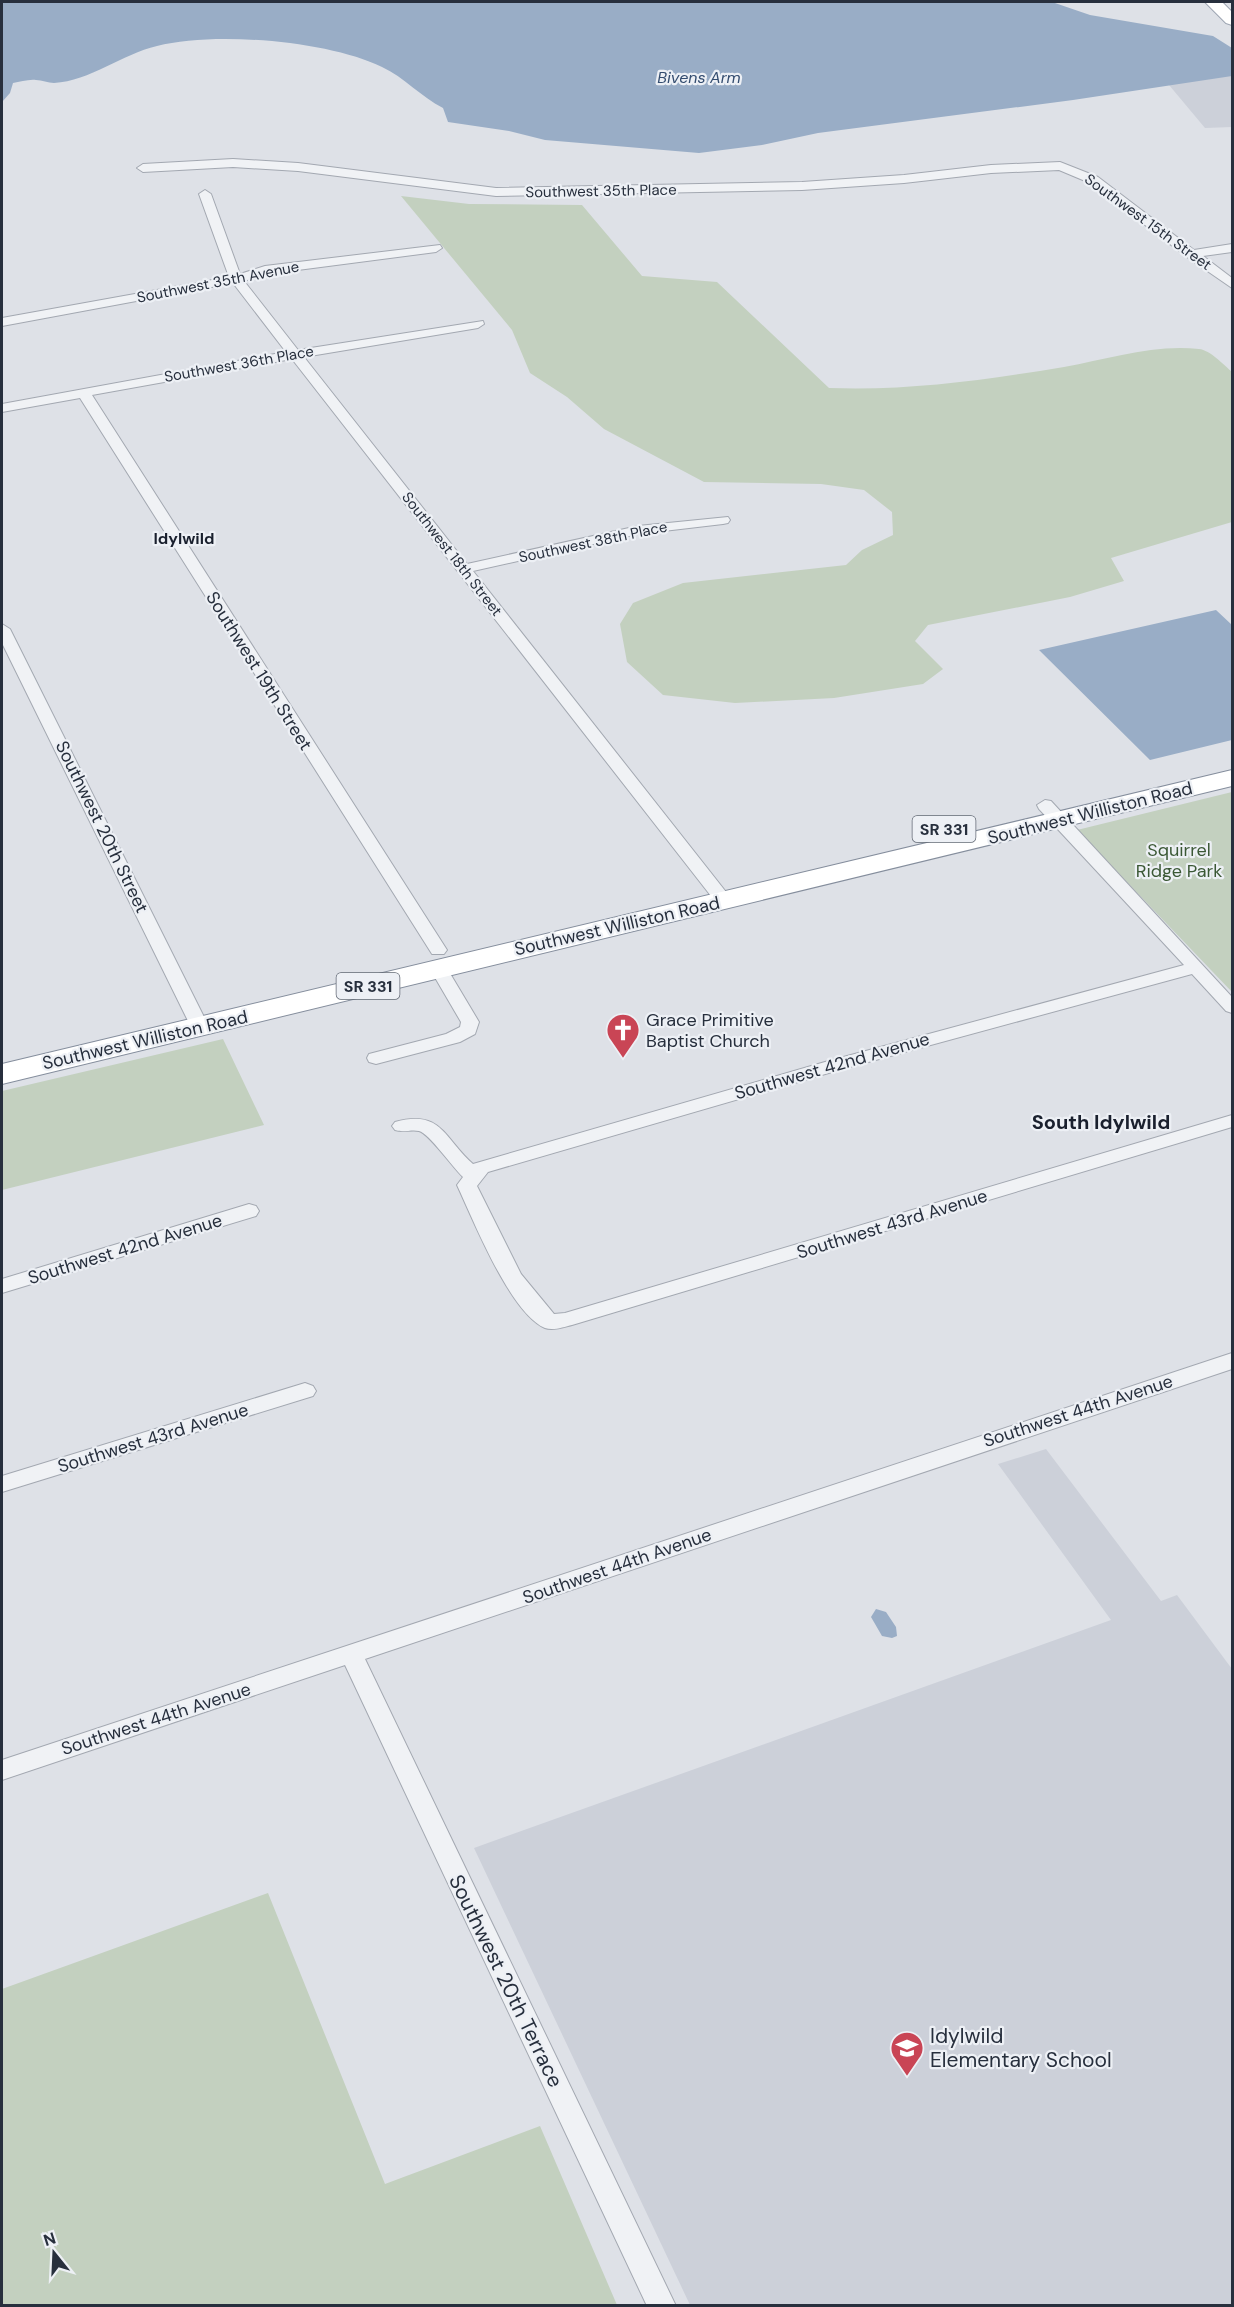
<svg xmlns="http://www.w3.org/2000/svg" width="1234" height="2307" viewBox="0 0 1234 2307" font-family="'DM Sans',sans-serif">
	<rect width="100%" height="100%" fill="#dee1e7"/>
	<!-- built -->
	<path fill="#ccd0d9" d="M1232,68V127L1205,128L1164,79Z
		M1046,1449L1161,1601L1177,1595L1232,1669V2305H690L474,1848L1111,1620L998,1464Z"/>
	<!-- green -->
	<path fill="#c3d0bf" d="M401,196L469,204L582,205L642,276L717,282L829,388C909,391 985,380 1064,367C1109,359 1153,344 1199,349C1210,350 1224,365 1232,372V522L1111,558L1124,581L1070,597L928,625L915,641L943,669L923,684L834,698L735,703L663,695L627,662L620,624L633,603L683,583L846,565L862,550L893,535L892,512L864,490L821,484L704,482L604,429L567,397L530,373L512,330Z
		M1232,792V992L1077,830Z
		M223,1039L264,1125L2,1190V1091Z
		M268,1893L385,2184L540,2126L617,2305H2V1989Z"/>
	<!-- water -->
	<path fill="#99adc6" d="M2,2H1052L1090,15L1213,36L1232,48V76L1073,100L818,133L762,145L699,153L545,140L509,131L448,122L443,108C421,97 404,77 382,67C329,41 215,31 157,46C122,54 90,81 54,83C48,83 42,80 36,80C29,79 20,82 13,83L10,93L2,102Z
		M1216,610L1232,625V740L1150,760L1039,650Z
		M876,1609L886,1612L896,1627L897,1636L892,1638L882,1636L871,1617Z"/>
	<g fill="none" stroke-linecap="round" stroke-linejoin="round">
		<!-- minor casing -->
		<g stroke="#a3a8b1" stroke-width="2">
			<path id="minor" d="M233,159L298,163L496,188L802,182L904,175L991,165L1060,162L1098,177L1194,250L1232,244V252L1203,256L1232,278V288L1187,257L1090,183L1059,170L991,173L904,183L802,190L496,196L298,171L233,167L143,172L137,168L143,164Z
				M205,190L211,194L240,274L265,266L440,245L442,248L436,252L267,274L244,281L298,350L483,321L484,324L478,328L304,357L467,564L638,526L728,517L730,520L728,523L723,524L638,534L473,571L730,897L733,901L730,905H718L292,359L92,395L447,950L444,954H432L80,398L2,412V404L286,352L233,283L2,326V318L229,277L199,194Z
				M2,624L10,629L209,1027L207,1031H193L191,1027L2,643Z
				M1045,800L1051,801L1232,997V1013L1226,1011L1192,974L839,1070L488,1172L477,1186L521,1274L554,1314L565,1313L1232,1115V1127L572,1325C564,1327 553,1331 545,1328C510,1313 473,1219 457,1185L463,1177C453,1168 429,1133 419,1131C411,1129 404,1133 395,1130L392,1126L395,1122C442,1109 444,1139 473,1164L825,1062L1184,965L1039,809L1037,805Z
				M439,964L445,965L479,1022L475,1034L460,1042L376,1064L369,1062L367,1058L369,1054L446,1034L460,1027L461,1022L430,969Z
				M249,1204L256,1206L259,1211L256,1216L2,1293V1279Z
				M1232,1353V1369L365,1659L676,2306H647L345,1665L2,1780V1760Z
				M305,1383L313,1386L316,1391L313,1396L2,1492V1476Z"/>
		</g>
		<!-- primary casing -->
		<g stroke="#9da5b2" stroke-width="2">
			<path id="primary" d="M1205,2H1222L1232,12V25L1226,23Z"/>
		</g>
		<!-- trunk casing -->
		<g stroke="#858e9d" stroke-width="2">
			<path id="trunk" d="M1232,770V786L2,1084V1064Z"/>
		</g>
		<!-- minor -->
		<use href="#minor" fill="#f0f2f5" fill-rule="evenodd"/>
		<!-- primary -->
		<use href="#primary" fill="#fff" fill-rule="evenodd"/>
		<!-- trunk -->
		<use href="#trunk" fill="#fff" fill-rule="evenodd"/>
	</g>
	<!-- icons -->
	<defs>
		<g id="church-pin" transform="scale(1.725)"><path d="M0 17L-7.5 6A9.5 9.5 0 1 1 7.5 6Z" fill="#c94555" stroke="#edf0f5"/><path d="M-1.2-6h2.4v3.5h3.3v2.4h-3.3V6h-2.4V-.1h-3.3v-2.4h3.3Z" fill="#fff"/></g>
		<g id="school-pin" transform="scale(1.725)"><path d="M0 17L-7.5 6A9.5 9.5 0 1 1 7.5 6Z" fill="#c94555" stroke="#edf0f5"/><path d="M0-5L7-2L0 1L-7-2ZM-4 1L0 2.5L4 1V4Q0 6-4 4Z" fill="#fff"/></g>
	</defs>
	<g fill-rule="evenodd">
		<use href="#church-pin" x="623" y="1030"/>
		<use href="#school-pin" x="907" y="2048"/>
	</g>
	<g text-anchor="middle" dominant-baseline="central" stroke-width="4.5" stroke-linejoin="round" paint-order="stroke">
		<!-- far-street labels -->
		<g font-size="15" fill="#272f3d" stroke="#edf0f5">
			<text transform="translate(601 191) rotate(-1)">Southwest 35th Place</text>
			<text transform="translate(1148 222) rotate(36)">Southwest 15th Street</text>
			<text transform="translate(218 282) rotate(-11)">Southwest 35th Avenue</text>
			<text transform="translate(239 364) rotate(-10)">Southwest 36th Place</text>
			<text transform="translate(593 542) rotate(-12)">Southwest 38th Place</text>
			<text transform="translate(452 554) rotate(52)">Southwest 18th Street</text>
		</g>
		<!-- far-water labels -->
		<g font-size="16" font-style="italic" fill="#334c6f" stroke="#edf0f5">
			<text x="699" y="77">Bivens Arm</text>
		</g>
		<!-- far-neighbourhood labels -->
		<g font-size="16" font-weight="bold" fill="#1a202e" stroke="#edf0f5">
			<text x="184" y="538">Idylwild</text>
		</g>
		<!-- shield labels -->
		<g fill="#edf0f5" stroke="#626974" stroke-width="1.5">
			<rect x="912.5" y="816" width="63" height="26" rx="4.5"/>
			<rect x="336.5" y="973" width="63" height="26" rx="4.5"/>
		</g>
		<g font-size="16" font-weight="bold" fill="#272f3d">
			<text x="944" y="829">SR 331</text>
			<text x="368" y="986">SR 331</text>
		</g>
		<!-- street labels -->
		<g font-size="18" fill="#272f3d" stroke="#edf0f5">
			<text transform="translate(259 671) rotate(58)">Southwest 19th Street</text>
			<text transform="translate(1090 813) rotate(-14)">Southwest Williston Road</text>
			<text transform="translate(102 827) rotate(64)">Southwest 20th Street</text>
			<text transform="translate(617 926) rotate(-13)">Southwest Williston Road</text>
			<text transform="translate(145 1040) rotate(-13)">Southwest Williston Road</text>
			<text transform="translate(832 1066) rotate(-16)">Southwest 42nd Avenue</text>
			<text transform="translate(892 1224) rotate(-17)">Southwest 43rd Avenue</text>
			<text transform="translate(125 1249) rotate(-17)">Southwest 42nd Avenue</text>
			<text transform="translate(1078 1411) rotate(-18)">Southwest 44th Avenue</text>
			<text transform="translate(153 1438) rotate(-17)">Southwest 43rd Avenue</text>
			<text transform="translate(617 1566) rotate(-19)">Southwest 44th Avenue</text>
			<text transform="translate(156 1719) rotate(-18)">Southwest 44th Avenue</text>
		</g>
		<!-- park labels -->
		<g font-size="18" fill="#3b5835" stroke="#edf0f5">
			<text x="1179" y="850">Squirrel<tspan x="1179" dy="21">Ridge Park</tspan></text>
		</g>
		<!-- poi labels -->
		<g font-size="18" fill="#272f3d" stroke="#edf0f5" text-anchor="start">
			<text x="646" y="1020">Grace Primitive<tspan x="646" dy="21">Baptist Church</tspan></text>
		</g>
		<!-- neighbourhood labels -->
		<g font-size="20" font-weight="bold" fill="#1a202e" stroke="#edf0f5">
			<text x="1101" y="1122">South Idylwild</text>
		</g>
		<!-- near-street labels -->
		<g font-size="21" fill="#272f3d" stroke="#edf0f5">
			<text transform="translate(506 1981) rotate(64)">Southwest 20th Terrace</text>
		</g>
		<!-- near-poi labels -->
		<g font-size="21" fill="#272f3d" stroke="#edf0f5" text-anchor="start">
			<text x="930" y="2036">Idylwild<tspan x="930" dy="24">Elementary School</tspan></text>
		</g>
	</g>
	<!-- border -->
	<rect width="1234" height="2307" fill="none" stroke="#272f3d" stroke-width="6"/>
	<!-- north arrow -->
	<g transform="translate(54 2253) rotate(342)" stroke="#edf0f5" stroke-width="4.5" paint-order="stroke">
	<path d="M0-4.5L10 22L0 15L-10 22Z" fill="#272f3d"/>
	<text y="-9" font-size="16" font-weight="bold" text-anchor="middle" fill="#272f3d">N</text>
	</g>
</svg>
